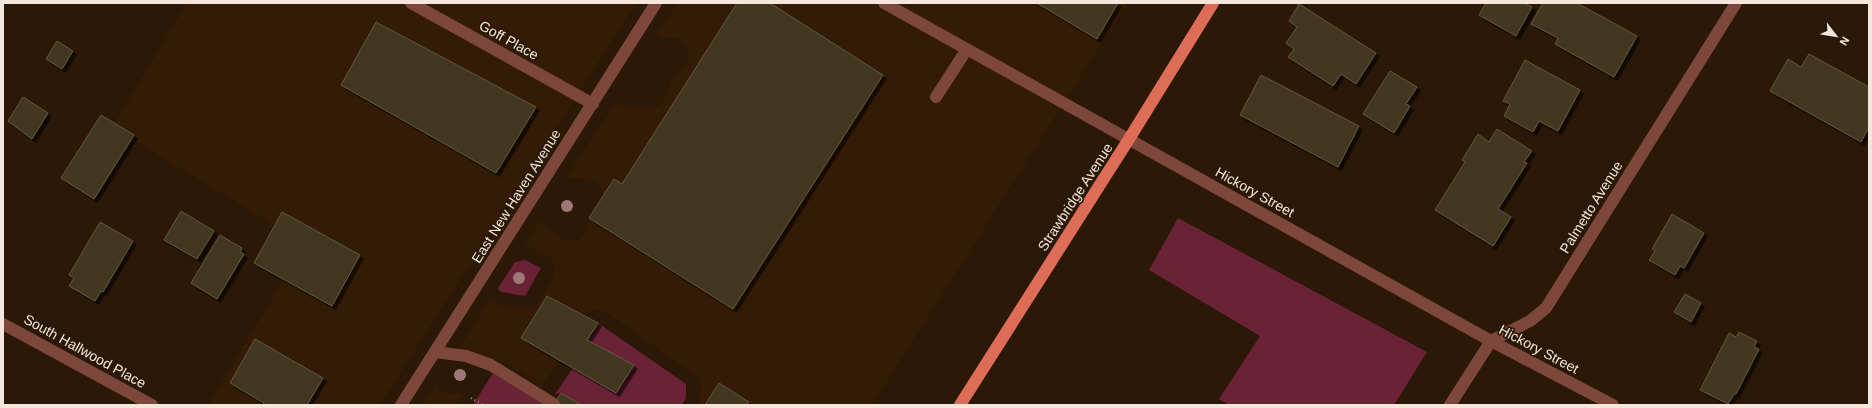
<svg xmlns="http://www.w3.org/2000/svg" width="1872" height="408" viewBox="0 0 1872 408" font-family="Helvetica,sans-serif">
	<defs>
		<filter id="shadow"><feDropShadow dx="3.5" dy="3.5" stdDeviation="0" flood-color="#0009"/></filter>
	</defs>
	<rect width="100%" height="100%" fill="#2b1807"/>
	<!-- built -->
	<path fill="#341b05" d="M187,3H636L380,405H208L305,244L112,127Z
		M677,3H1127L872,405H699L701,386L698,377L606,312L597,309L588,311L585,314L574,331L561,359L542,385L504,362L492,359L485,361L458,350L490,299L500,306L524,309H532L539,303L554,275L555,267L552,259L548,256L529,247L524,246L541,219L547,227L565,240H578L583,235L601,199L602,191L598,184L590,179L566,178L615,103L624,107L650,109L655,108L663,102L670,89L671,80L677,76L688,60L689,52L686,45L679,39L656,36Z
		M436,385L446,393L462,394L456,405H423Z"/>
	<!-- green -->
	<path fill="#6a2236" d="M1178,218L1427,352L1394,405H1229L1219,399L1260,336L1149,270Z
		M525,260L541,268L525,296L501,292L498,288L515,262Z
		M598,323L686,384V398L682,405H581L561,393L555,394L573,368L616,393L634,366L587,340Z
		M493,373L545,405H473Z"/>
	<!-- building -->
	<path fill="#433820" stroke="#63573d" filter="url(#shadow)" d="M737,3H770L883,75L733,309L589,218L614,179L622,184Z
		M1037,3H1118L1097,39Z
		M1486,3H1524L1532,7L1516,36L1479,15Z
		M1543,3H1577L1637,36L1614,77L1555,44L1558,38L1531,24Z
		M1299,4L1376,53L1356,84L1341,74L1333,86L1288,57L1294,49L1286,43L1297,27L1289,21Z
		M376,22L536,107L496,173L341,85Z
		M57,41L73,51L62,69L46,59Z
		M1809,54L1869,87V127L1861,142L1770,91L1788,59L1801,67Z
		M1525,60L1580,90L1558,131L1539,121L1533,132L1504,116L1510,104L1503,101Z
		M1390,71L1417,87L1406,104L1410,106L1394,133L1363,114Z
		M1261,75L1359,126L1338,167L1240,115Z
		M23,97L48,113L32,139L8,121Z
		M101,115L134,135L94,199L61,178Z
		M1497,129L1532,151L1524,162L1527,163L1498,209L1511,217L1493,246L1435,210L1465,162L1462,160L1478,134L1489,142Z
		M181,211L214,231L197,259L164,240Z
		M282,212L360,255L332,306L254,263Z
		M1672,214L1704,233L1684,268L1680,266L1675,275L1649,260L1655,251L1652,249Z
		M100,222L133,241L103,292L101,291L95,301L69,286L74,278L69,275Z
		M220,235L242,248L240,252L244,254L217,299L191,283Z
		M1685,294L1701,303L1691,322L1674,312Z
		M547,296L598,323L587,340L634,365L616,393L521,338Z
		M1739,332L1757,341L1754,347L1759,349L1736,394H1734L1728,404L1700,390L1729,333L1736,337Z
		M255,339L323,378L307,405H263L264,403L230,383Z
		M719,383L749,402L747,405H705Z
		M561,393L581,405H553Z"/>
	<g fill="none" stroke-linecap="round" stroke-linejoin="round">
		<!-- path -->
		<path stroke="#988779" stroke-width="2.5" stroke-dasharray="1 3" stroke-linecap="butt" d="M471,398L483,405"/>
		<!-- minor -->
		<path stroke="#7d473c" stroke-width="12" d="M411,3L593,104
			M884,3L1491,341L1613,405
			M936,97L967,49
			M3,324L152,405
			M435,352L466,356L491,365L554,404
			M401,405L656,3
			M1450,405L1491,341L1530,321L1546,308L1736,3"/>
		<!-- major -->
		<path stroke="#dd6d57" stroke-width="12" d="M960,405L1129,139L1213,3"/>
	</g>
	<!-- trees -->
	<g fill="#9c7976">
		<circle cx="567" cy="206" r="6"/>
		<circle cx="519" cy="278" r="6"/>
		<circle cx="460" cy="375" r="6"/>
	</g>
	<g text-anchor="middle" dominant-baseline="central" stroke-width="3.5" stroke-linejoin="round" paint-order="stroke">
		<!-- street labels -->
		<g font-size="14" fill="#f4e6db" stroke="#2b1807">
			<text transform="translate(509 40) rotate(29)">Goff Place</text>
			<text transform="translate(1255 192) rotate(29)">Hickory Street</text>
			<text transform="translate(516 196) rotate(-58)">East New Haven Avenue</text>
			<text transform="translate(1075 197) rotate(-57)">Strawbridge Avenue</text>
			<text transform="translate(1591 207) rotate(-58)">Palmetto Avenue</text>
			<text transform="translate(1539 349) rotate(28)">Hickory Street</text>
			<text transform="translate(85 351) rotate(29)">South Hallwood Place</text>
		</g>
	</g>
	<!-- border -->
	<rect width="1872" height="408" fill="none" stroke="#f4e6db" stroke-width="8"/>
	<!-- north arrow -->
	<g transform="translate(1836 36) rotate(121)" stroke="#2b1807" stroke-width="3" paint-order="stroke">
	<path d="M0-3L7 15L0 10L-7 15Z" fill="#f4e6db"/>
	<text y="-6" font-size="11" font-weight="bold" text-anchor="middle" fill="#f4e6db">N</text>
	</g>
</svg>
